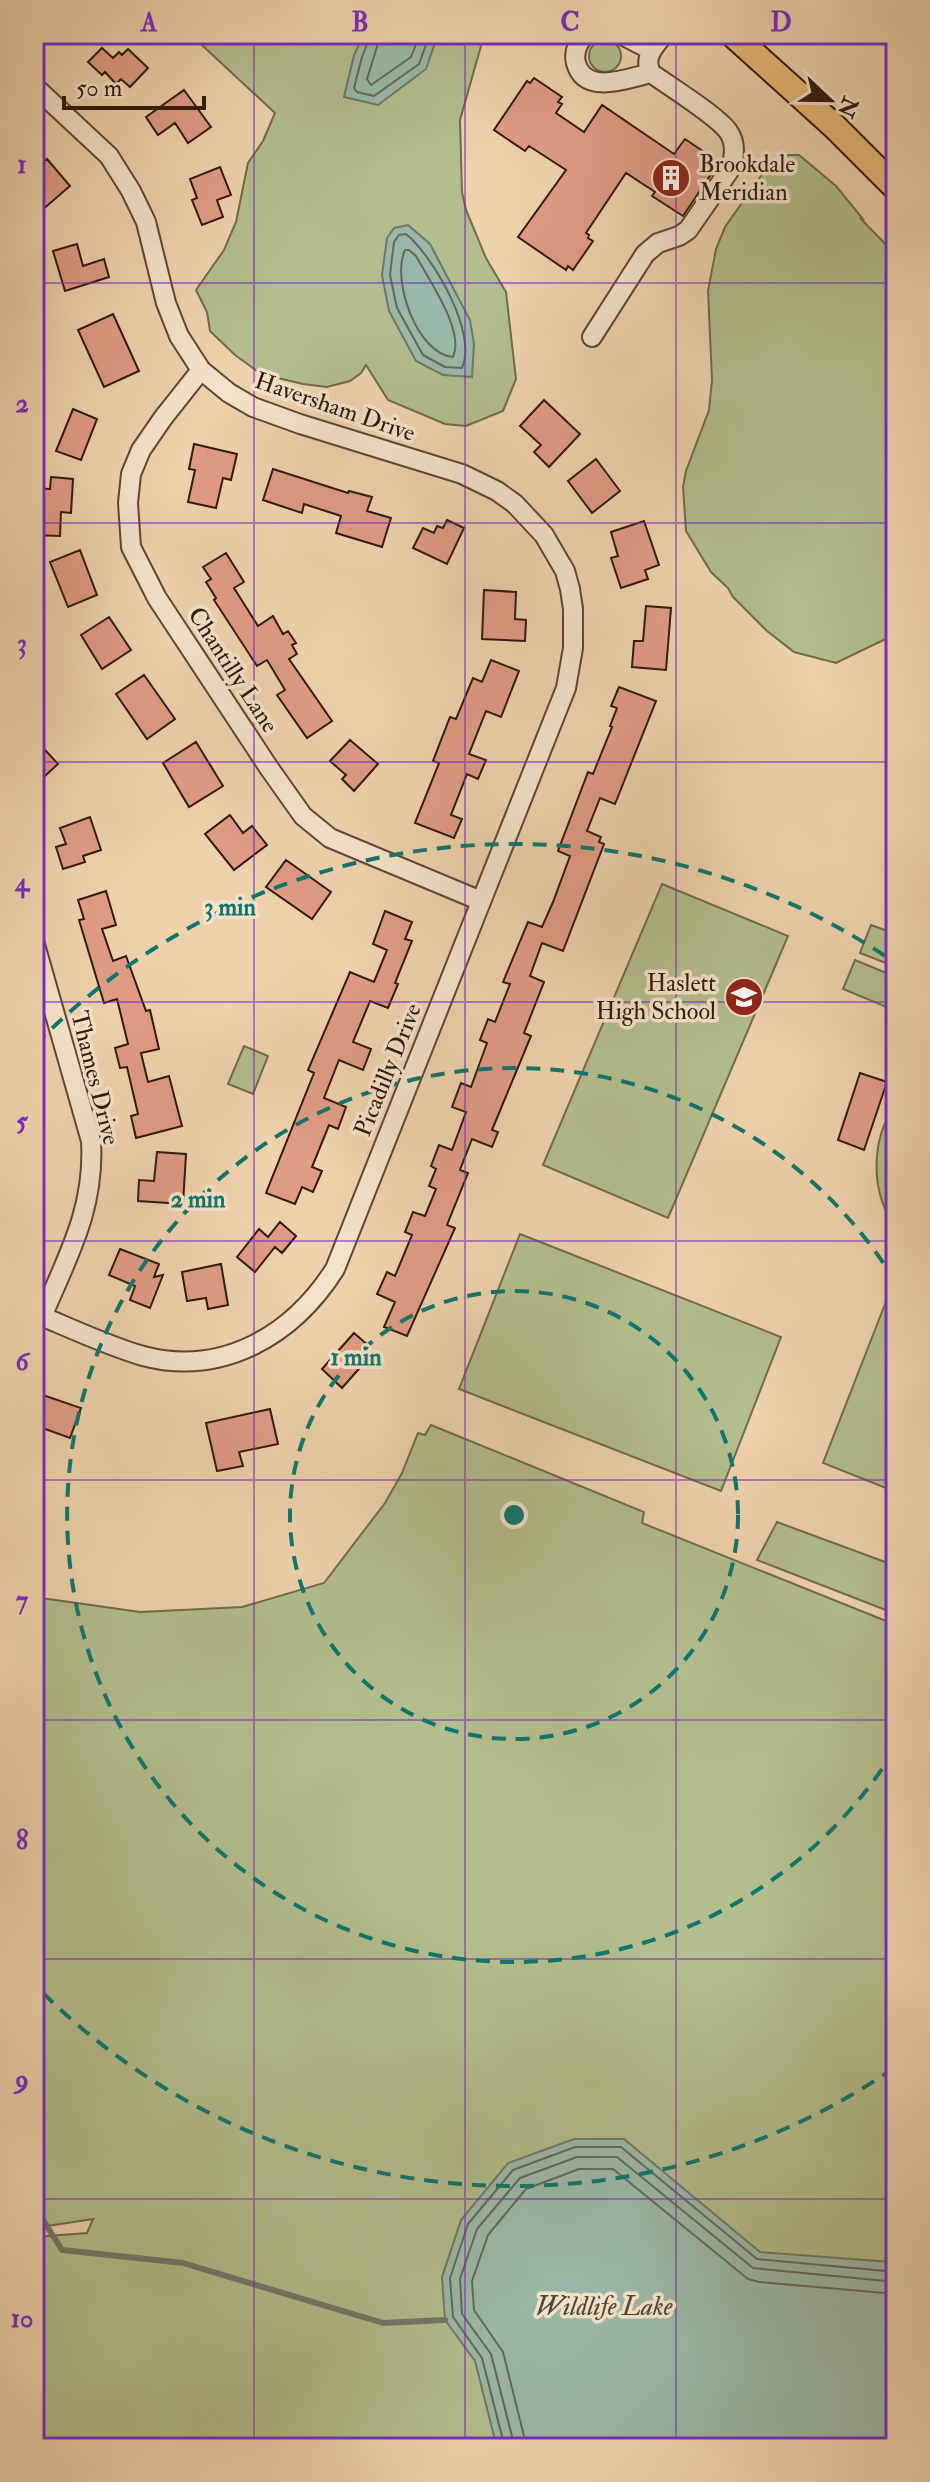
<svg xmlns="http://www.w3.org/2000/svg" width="930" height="2482" viewBox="0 0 930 2482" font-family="'IM FELL Double Pica',serif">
	<rect width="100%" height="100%" fill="#eed2ac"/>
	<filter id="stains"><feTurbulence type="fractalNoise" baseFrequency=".0025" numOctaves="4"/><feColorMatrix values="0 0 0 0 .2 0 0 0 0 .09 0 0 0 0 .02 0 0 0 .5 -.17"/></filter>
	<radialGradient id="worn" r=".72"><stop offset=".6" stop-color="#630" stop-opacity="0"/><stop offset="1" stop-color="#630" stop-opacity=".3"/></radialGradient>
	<!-- green -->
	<path fill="#b3bd8d" stroke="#726b4d" stroke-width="2" d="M190,34H507L492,40L483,39L460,120L462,192L466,210L486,258L506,292L516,379L503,411L466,426L445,424L388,400L366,365L361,373L350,381L327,387L303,384L261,374L235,355L210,331L207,312L196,290L224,250L236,222L248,163L263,141L275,113Z
		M589 56a16 16 0 1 1 32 0a16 16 0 1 1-32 0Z
		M788,155H799L836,186L863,219H861L896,255V634L836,663L794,652L767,631L733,597L728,588L711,572L686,531L683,487L686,471L709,410L712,380L708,291L716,249L725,227L761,176L775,161Z
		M662,884L788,936L668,1218L543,1165Z
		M871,925L896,934V967L860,953Z
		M855,960L896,977V1011L843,989Z
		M244,1046L268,1056L253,1094L228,1084Z
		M896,1103V1229C870,1191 870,1141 896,1103Z
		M520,1234L781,1337L721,1491L459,1389Z
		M887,1299L896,1303V1492L823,1463Z
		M431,1425L644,1512L642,1523L896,1625V2448H34V2237L87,2233L93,2219L34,2228V1597L140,1612L242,1607L324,1583L385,1503L402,1473L418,1433L425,1435Z
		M777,1522L896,1566V1614L757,1560Z"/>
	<!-- water -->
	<path fill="#9ab8a7" stroke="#707869" stroke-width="2" d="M364,34H438L426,69L378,105L344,97L354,55Z
		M408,225L430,244L470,320L474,344L472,377L443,375L416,361L389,311L382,275L387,238L394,228Z
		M574,2139H624L760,2252L891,2262L896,2267V2448H497L475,2361L445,2320L442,2277L461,2220L508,2163Z"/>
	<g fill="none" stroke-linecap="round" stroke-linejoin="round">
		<!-- shore -->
		<path stroke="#66685a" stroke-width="2" d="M371,34L362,57L354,88L357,92L374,96L419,64L430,34
			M381,34L367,79L371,85L411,57L420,34
			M406,234C433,256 478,333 462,368L445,367L423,355L397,308L390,275L394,242L399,235Z
			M405,250H409L416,256C429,280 465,331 453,357C417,354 391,280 405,250Z
			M505,2448L482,2358L453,2317L450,2278L468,2224L513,2170L575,2147H621L757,2259L896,2272
			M515,2448L491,2354L462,2314L460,2279L477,2229L520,2178L577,2157H617L753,2268L896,2282
			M527,2448L503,2352L474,2310L472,2281L488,2235L526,2189L579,2169H613L748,2279L759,2282L896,2294"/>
		<!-- stream -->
		<path stroke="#707869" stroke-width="6" d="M34,2206L62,2250L183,2263L383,2323L445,2320"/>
	</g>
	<!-- building -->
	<path fill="#e09b85" stroke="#31190d" stroke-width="2" d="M102,48L113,58L119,52L122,55L128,49L148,68L130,87L121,79L116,84L105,72L102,75L88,62Z
		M534,78L562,97L558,102L562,104L556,113L584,132L602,105L674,154L685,139L716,160L713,165L716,167L683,216L652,196L655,192L626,173L586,233L589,235L588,238L593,241L573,270L568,266L566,270L518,237L566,170L529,146L525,151L494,130L527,81L530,83Z
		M184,90L211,127L188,143L175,123L158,135L146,117Z
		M47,159L70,186L34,217V170Z
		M220,167L231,195L217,200L223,217L202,225L192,200L197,198L190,179Z
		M77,244L83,266L104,259L109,277L65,291L53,251Z
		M113,314L139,371L104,387L78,330Z
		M544,400L580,434L549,467L534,452L541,445L520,426Z
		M73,409L97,419L81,460L56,451Z
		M194,444L237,454L231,480L223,478L216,508L188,502L195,470L189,469Z
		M596,459L620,491L592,513L568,481Z
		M273,469L348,493L349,491L372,497L367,511L391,518L382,547L336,533L341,516L304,504L302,513L263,500Z
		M51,477L73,479L71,513L61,512L60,536L34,535V488L50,489Z
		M447,520L464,528L447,564L413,548L423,528L434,533L437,526L443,528Z
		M644,521L659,565L645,570L648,579L621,588L611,558L618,556L611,532Z
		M80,550L97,595L68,607L50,562Z
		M226,553L244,582L234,588L258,626L273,616L283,634L288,631L296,643L292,645L297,654L289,659L332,721L307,738L277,695L285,690L267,660L257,666L214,600L216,598L206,582L211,579L203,567Z
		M484,590L516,592L515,619L526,620L525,641L482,639Z
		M646,606L671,608L666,670L632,667L634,641H643Z
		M109,617L131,650L102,669L81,635Z
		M491,660L519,671L501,717L486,711L469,754L486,760L478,779L467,774L451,815L462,819L454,838L415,823L439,763L433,761L450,717L456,719L473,678L482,682Z
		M144,675L175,719L147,739L116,694Z
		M619,687L656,701L615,804L600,798L587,831L601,837L599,842L604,844L563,951L542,943L530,976L544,982L524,1033L531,1036L492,1130L498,1132L492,1147L472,1139L460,1170L468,1173L447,1225L455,1228L407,1336L384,1327L395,1302L377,1294L387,1272L395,1276L412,1235L405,1232L413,1212L425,1216L436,1189L429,1186L436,1169L431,1166L439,1145L452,1150L466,1112L452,1107L461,1083L471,1087L487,1043L480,1040L488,1019L495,1022L510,984L503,982L528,922L542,927L553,902L570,856L558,851L588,772L593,774L612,727L610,726L617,708L611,706Z
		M34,738L58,764L34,786Z
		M350,740L378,764L354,791L342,779L346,775L330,761Z
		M196,742L223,786L189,807L163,763Z
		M230,815L243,833L252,826L267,845L234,870L205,834Z
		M90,817L101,850L83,856L85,862L63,869L56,847L66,844L60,828Z
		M286,860L331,892L312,919L266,887Z
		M106,891L116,925L102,929L113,961L126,956L146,1011L150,1010L159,1049L141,1053L148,1082L169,1076L182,1126L136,1138L131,1116L138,1114L127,1067L120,1068L115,1048L128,1044L117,999L104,1003L79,920L84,919L78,900Z
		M385,911L412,922L405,939L412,941L395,983L398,984L388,1008L370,1001L353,1042L371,1049L363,1070L339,1060L324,1098L346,1107L338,1129L329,1125L312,1167L322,1171L313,1192L302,1187L295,1204L266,1193L314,1073L308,1070L350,972L374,982L387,950L373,944Z
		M860,1073L887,1082L864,1150L838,1140Z
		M157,1152L186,1154L183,1204L138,1201L139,1180L154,1181Z
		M280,1222L296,1236L282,1253L275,1247L255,1272L237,1257L259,1229L268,1237Z
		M120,1249L159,1264L154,1277L163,1275L150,1308L130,1300L135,1286L109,1275Z
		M221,1264L228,1305L208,1309L206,1298L187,1301L182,1272Z
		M354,1333L369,1346L359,1356L365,1362L342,1388L322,1369Z
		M34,1392L81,1408L70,1438L34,1425Z
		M270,1409L278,1444L239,1452L243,1466L217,1471L206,1423Z"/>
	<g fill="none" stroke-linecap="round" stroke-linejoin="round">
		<!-- minor casing -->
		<g stroke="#604735" stroke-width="22">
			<path id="minor" d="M586,34C578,42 573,51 576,63C585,96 628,78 651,73
				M620,34L651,50
				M34,86L109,156L131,191L146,222L166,303L179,336L201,370L229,393L253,407L300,424L462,474L497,491L515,504L544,535L565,571L570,589L573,609V648L566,688L335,1269C293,1335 223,1377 143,1356C108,1346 68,1327 34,1313
				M592,337L645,254L658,243L679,236L688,230L731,168C735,155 736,142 728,131C716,115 669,86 651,73C643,57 654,47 664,34
				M201,370L163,418L141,450L131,474L128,503L131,547L157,598L269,768L303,816L330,838L481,901
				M34,941L91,1141C95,1209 68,1255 42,1317"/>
		</g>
		<!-- major casing -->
		<g stroke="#31190d" stroke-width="28">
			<path id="major" d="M732,34L834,126L896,188"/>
		</g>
		<!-- minor -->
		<use href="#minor" stroke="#f4e2c9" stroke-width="18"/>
		<!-- major -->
		<use href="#major" stroke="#e7b976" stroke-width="24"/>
	</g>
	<!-- grid -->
	<path fill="none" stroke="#7b2cbf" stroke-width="2" stroke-opacity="0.55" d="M254,34V2448M465,34V2448M676,34V2448M34,283H896M34,523H896M34,762H896M34,1002H896M34,1241H896M34,1480H896M34,1720H896M34,1959H896M34,2199H896"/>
	<!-- distance rings -->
	<g fill="none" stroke="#0f766e" stroke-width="4" stroke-dasharray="14 10">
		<circle cx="514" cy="1515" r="224"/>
		<path d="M895 1749A447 447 0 1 1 895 1281"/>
		<path d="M894 2068A671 671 0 0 1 35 1985M35 1045A671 671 0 0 1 894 962"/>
	</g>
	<!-- icons -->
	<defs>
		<g id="building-disc" transform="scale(2)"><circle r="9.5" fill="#8f2418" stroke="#f4e2c9"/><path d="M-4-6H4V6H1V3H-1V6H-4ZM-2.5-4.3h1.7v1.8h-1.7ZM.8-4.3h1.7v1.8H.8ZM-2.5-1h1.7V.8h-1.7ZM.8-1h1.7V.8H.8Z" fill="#fff"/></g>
		<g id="school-disc" transform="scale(2)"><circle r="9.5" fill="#8f2418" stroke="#f4e2c9"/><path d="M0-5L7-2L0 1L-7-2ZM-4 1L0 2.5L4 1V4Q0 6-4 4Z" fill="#fff"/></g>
	</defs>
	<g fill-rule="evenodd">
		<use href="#building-disc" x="671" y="178"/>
		<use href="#school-disc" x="744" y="997"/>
	</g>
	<g text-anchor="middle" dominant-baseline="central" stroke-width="7" stroke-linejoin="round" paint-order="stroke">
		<!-- poi labels -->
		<g font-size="24" fill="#31190d" stroke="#f4e2c9" text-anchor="start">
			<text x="699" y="164">Brookdale<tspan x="699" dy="28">Meridian</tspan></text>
			<text x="716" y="983" text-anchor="end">Haslett<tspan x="716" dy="28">High School</tspan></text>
		</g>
		<!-- street labels -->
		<g font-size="24" fill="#31190d" stroke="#f4e2c9">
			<text transform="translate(335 407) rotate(19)">Haversham Drive</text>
			<text transform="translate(233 670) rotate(57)">Chantilly Lane</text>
			<text transform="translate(388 1070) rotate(-68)">Picadilly Drive</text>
			<text transform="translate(95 1078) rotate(76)">Thames Drive</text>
		</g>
		<!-- water labels -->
		<g font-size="26" font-style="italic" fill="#50493b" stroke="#f4e2c9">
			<text x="604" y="2307">Wildlife Lake</text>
		</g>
	</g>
	<circle cx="514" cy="1515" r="12" fill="#0f766e" stroke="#f4e2c9" stroke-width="4"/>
	<g font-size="24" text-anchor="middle" font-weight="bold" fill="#0f766e" stroke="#f4e2c9" stroke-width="7" stroke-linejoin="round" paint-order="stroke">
		<text x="230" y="915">3 min</text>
		<text x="198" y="1207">2 min</text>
		<text x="356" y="1365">1 min</text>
	</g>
	<!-- margin -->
	<rect width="930" height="2482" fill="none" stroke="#eed2ac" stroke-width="88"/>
	<!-- north arrow -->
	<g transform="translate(830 100) rotate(112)" stroke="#f4e2c9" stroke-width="6" paint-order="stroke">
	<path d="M0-6L14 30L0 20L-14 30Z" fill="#31190d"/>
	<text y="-12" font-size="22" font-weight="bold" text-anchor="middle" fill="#31190d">N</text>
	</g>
	<!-- scale -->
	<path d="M64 96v12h140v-12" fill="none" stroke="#31190d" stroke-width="4"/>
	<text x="76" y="96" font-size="24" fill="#31190d" stroke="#f4e2c9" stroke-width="6" paint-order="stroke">50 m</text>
	<rect x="44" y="44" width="842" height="2394" fill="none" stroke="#7b2cbf" stroke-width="3"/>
	<g font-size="26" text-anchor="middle" font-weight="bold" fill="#7b2cbf">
		<text x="149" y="31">A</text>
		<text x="360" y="31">B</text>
		<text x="570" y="31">C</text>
		<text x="781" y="31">D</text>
		<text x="22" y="173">1</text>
		<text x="22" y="412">2</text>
		<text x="22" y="652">3</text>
		<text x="22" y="891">4</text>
		<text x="22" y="1130">5</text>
		<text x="22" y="1370">6</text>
		<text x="22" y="1609">7</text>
		<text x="22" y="1849">8</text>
		<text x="22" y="2088">9</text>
		<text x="22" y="2327">10</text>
	</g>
	<rect width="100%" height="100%" filter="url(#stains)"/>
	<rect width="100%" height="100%" fill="url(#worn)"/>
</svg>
